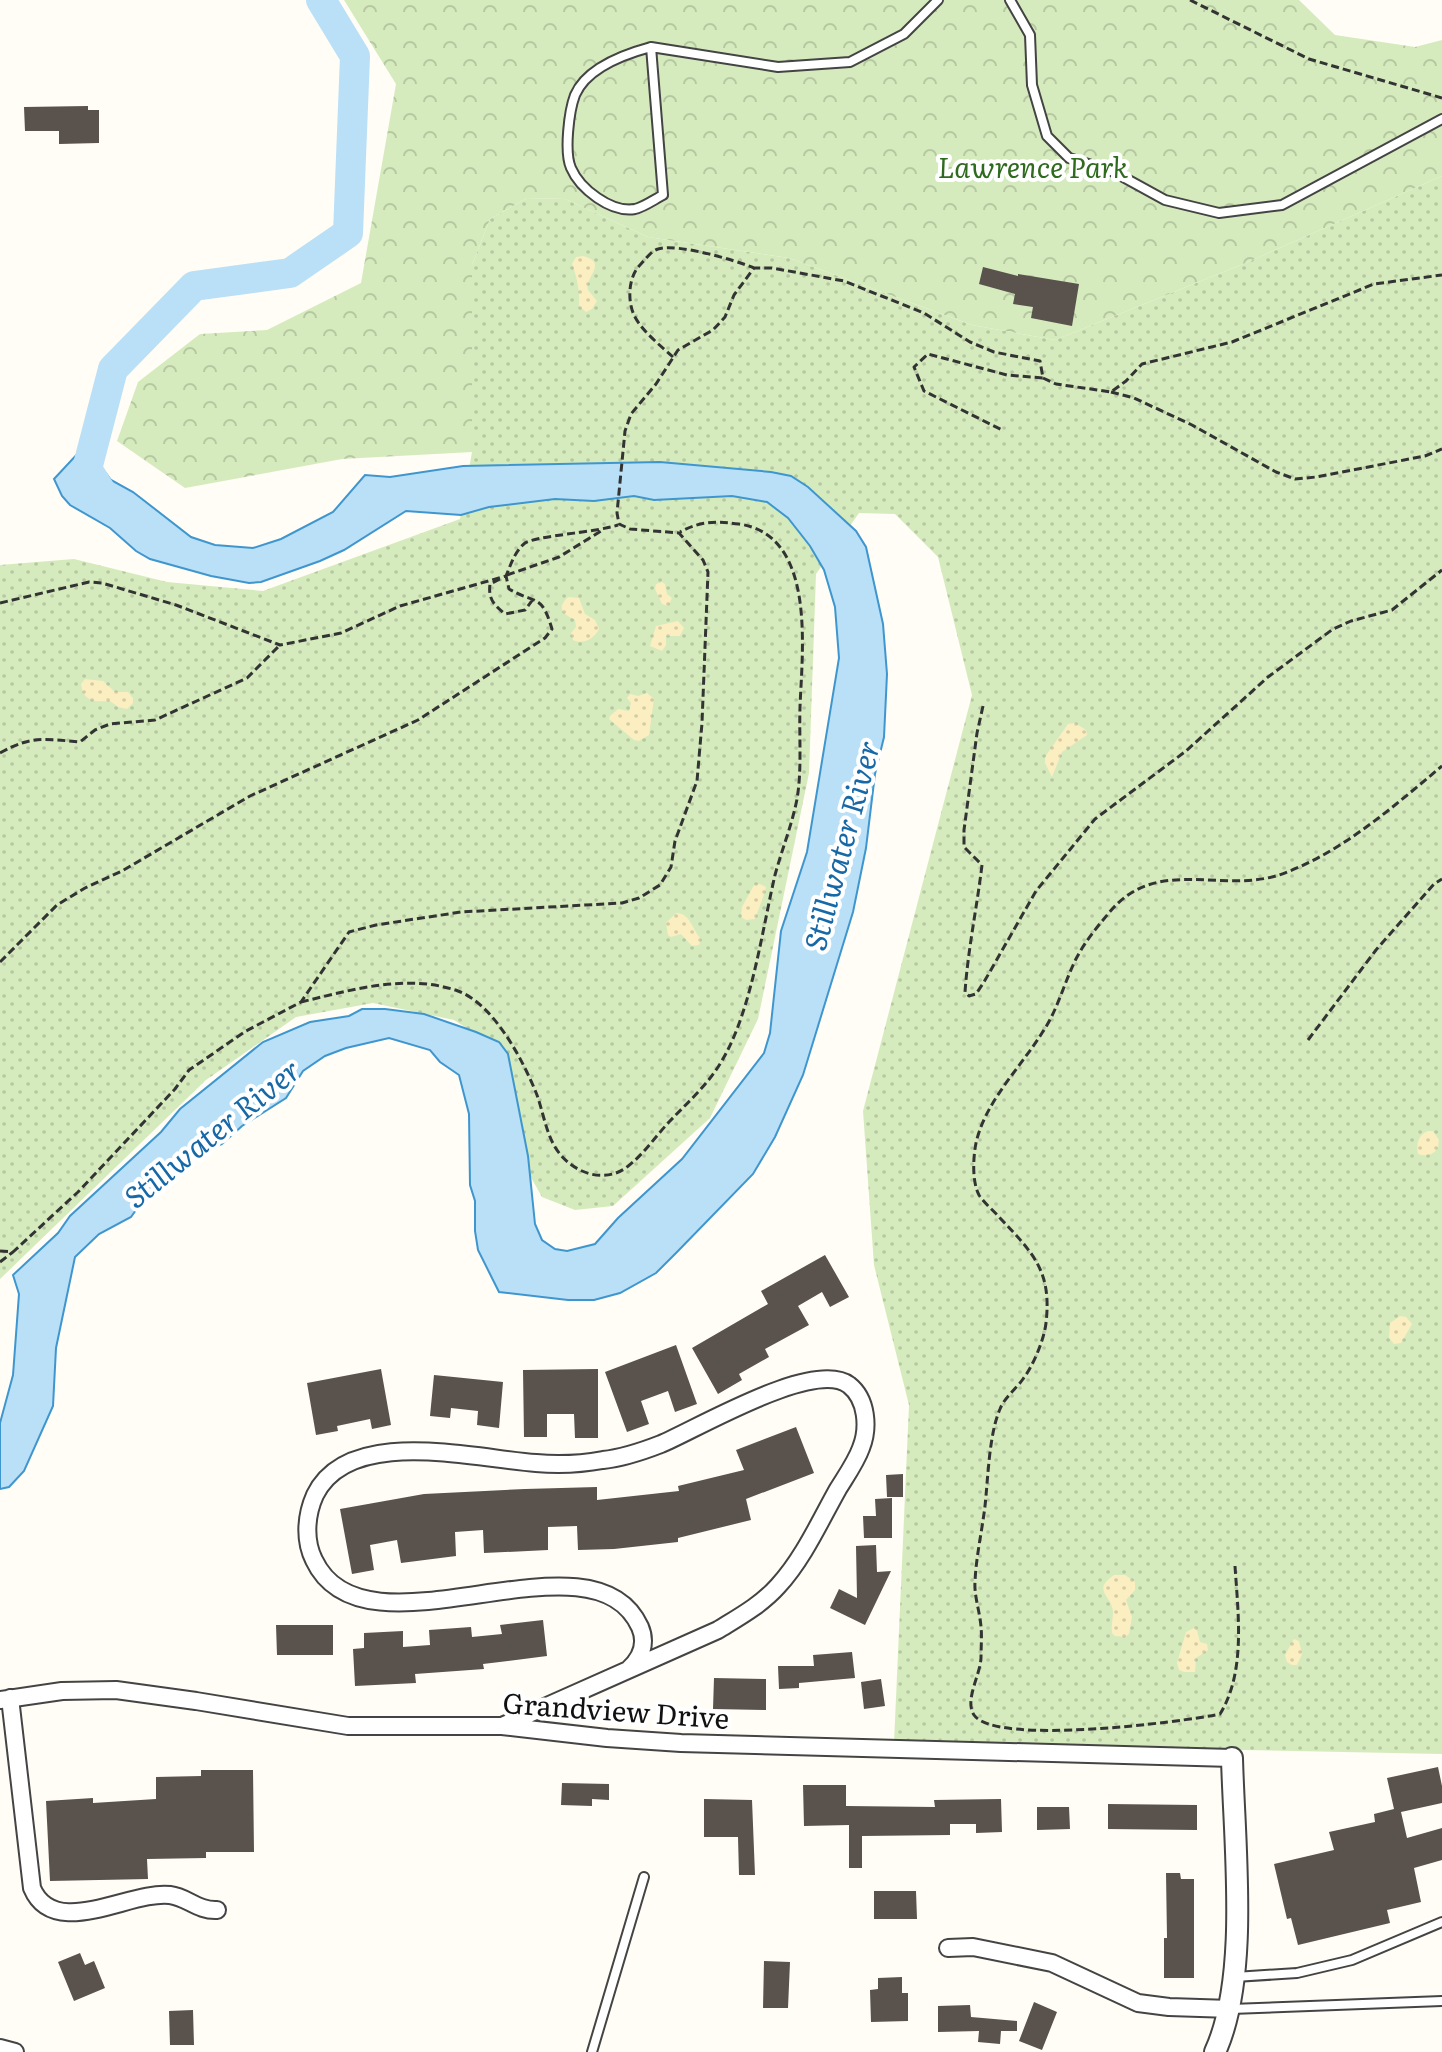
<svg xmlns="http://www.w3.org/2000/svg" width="1442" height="2052" viewBox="0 0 1442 2052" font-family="Literata,serif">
	<defs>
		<pattern id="grass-dots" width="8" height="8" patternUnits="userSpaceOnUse" patternTransform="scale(2)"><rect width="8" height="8" fill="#d5ebbd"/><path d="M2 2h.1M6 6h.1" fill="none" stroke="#b6c8a1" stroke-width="1.8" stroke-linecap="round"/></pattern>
		<pattern id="sand-dots" width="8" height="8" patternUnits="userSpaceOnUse" patternTransform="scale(2)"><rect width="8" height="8" fill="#fbeec1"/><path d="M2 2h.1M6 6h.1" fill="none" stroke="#d6cba5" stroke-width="1.8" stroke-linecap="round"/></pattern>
		<pattern id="park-crowns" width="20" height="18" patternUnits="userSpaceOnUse" patternTransform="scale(2)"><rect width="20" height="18" fill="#d5ebbd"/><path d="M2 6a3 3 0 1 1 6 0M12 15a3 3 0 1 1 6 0" fill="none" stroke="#b6c8a1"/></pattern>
	</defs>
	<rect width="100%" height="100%" fill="#fffdf5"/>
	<!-- grass -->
	<path fill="url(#grass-dots)" d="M1442,176V1754L894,1743L909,1405L874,1265L863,1111L972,695L938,557L895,514L859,513L816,574L809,773L758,1019L710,1118L613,1206L575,1210L542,1197L515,1149L498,1048L454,1020L373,1003L296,1017L206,1080L0,1279V565L74,559L167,582L263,591L460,519L472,452V265L490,219L527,198L565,199L648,237L789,258L972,325L1055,340L1248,262Z"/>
	<!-- sand -->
	<path fill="url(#sand-dots)" d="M583,256C609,263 584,277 588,290C589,291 596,300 597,301L592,309L586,312L579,306C580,291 577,277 572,264L576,257Z
		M662,582L665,584L667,594L672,598L668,606L662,604L655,589L656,584Z
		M568,597L579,598L585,614L595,620L599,629C594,639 583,645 573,640L571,633L576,627L575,620C563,614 556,609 568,597Z
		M678,621L684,628L680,636H666V645L662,651L650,646L656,626Z
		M85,679L103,681L115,692H128L133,698V703L127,709L118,707L110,701C96,702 83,702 81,684Z
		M647,693L654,699L649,735L639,741L634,740L609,719L610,716L618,709L629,711L631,703L627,698L630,694L638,696Z
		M1075,723L1086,730L1087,735L1062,752L1052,777L1045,763V757L1068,724Z
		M760,884L766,887C766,890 757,914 755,919L746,920L741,917L742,907L754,885Z
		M676,913C690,913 692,929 701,939L699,945L692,946L681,934L671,937L668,935L666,923Z
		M1428,1131H1433L1439,1140L1438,1148C1433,1155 1426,1157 1418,1154C1416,1144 1418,1135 1428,1131Z
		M1400,1316L1406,1317L1412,1324L1401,1343L1394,1344L1389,1338L1390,1323Z
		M1114,1575H1125L1135,1582V1590L1126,1600L1132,1617L1129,1634L1125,1637L1115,1636L1112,1633C1111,1625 1113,1620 1113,1612C1112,1595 1091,1591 1114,1575Z
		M1196,1627L1200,1642L1207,1644L1208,1650L1196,1658L1195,1672H1184L1179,1670L1177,1663L1186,1632Z
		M1294,1639L1299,1641L1302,1654L1297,1665H1292L1287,1662L1285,1655Z"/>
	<!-- park -->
	<path fill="url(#park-crowns)" d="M344,0H1299L1335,35L1415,47L1442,40V176L1248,262L1055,340L972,325L789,258L648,237L565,199L527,198L490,219L472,265V452L342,459L185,488L117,441L138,382L200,334L267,330L361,283L396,84Z"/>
	<!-- water -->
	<path fill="#b9e0f7" stroke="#3f96cf" stroke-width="2" d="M80,451L102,468L111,480L133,492L191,537L215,545L253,548L281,539L333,512L365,475L390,477L463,466L660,462L771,472L791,476L808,487L856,531L866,547L883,624L887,674L884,737L875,774L866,848L853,912L803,1075L775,1137L753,1174L677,1252L656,1273L620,1293L594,1300H568L499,1292L478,1250L475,1231V1201L470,1185L469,1114L459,1075L440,1062L430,1050L389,1038L346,1048L325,1056L303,1071L286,1098L242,1126L222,1144L200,1155L174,1163L153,1186L131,1217L99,1234L75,1257L56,1348L53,1406L24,1471L9,1487L0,1489V1423L13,1375L19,1294L13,1275L58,1233L70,1216L161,1132L180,1109L263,1042L310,1022L349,1016L362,1009H385L424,1014L476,1032L499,1042L508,1054L528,1156L535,1224L542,1240L555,1249L567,1251L595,1244L618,1218L682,1159L764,1053L770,1033L781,931L807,852L839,658L835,607L824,570L810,546L788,518L767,502L732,496L654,500L634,496L594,501L555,499L489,507L461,515L406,511L344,550L320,561L261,582L249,583L211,576L150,559L136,551L110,528L70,505L62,496L54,479Z"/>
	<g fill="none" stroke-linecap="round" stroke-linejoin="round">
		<!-- river -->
		<path stroke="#b9e0f7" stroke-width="30" d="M102,493L87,469L113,369L194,286L290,273L348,233L355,56L321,0"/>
	</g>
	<!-- building -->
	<path fill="#5a524d" d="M88,106V110H99V143L59,144V131H25L24,107Z
		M983,267L1018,276V274L1079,284L1072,326L1031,318L1033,307L1013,304L1015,294L979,284Z
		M825,1255L849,1297L830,1307L822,1292L798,1306L809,1325L765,1349L769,1357L739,1374L742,1380L718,1394L692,1348L768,1304L761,1291Z
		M676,1345L697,1404L675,1412L668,1391L641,1401L649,1424L627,1432L605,1372Z
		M381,1369L391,1425L372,1429L370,1419L337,1426L338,1431L316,1435L307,1383Z
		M598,1369V1438H575L574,1414H547V1437H524L523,1370Z
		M434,1375L503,1382L499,1428L477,1425L478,1411L451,1408L450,1418L430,1416Z
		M796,1427L814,1473L746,1499L751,1520L678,1538V1542L614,1549L578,1550L577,1526L548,1527V1550L484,1553L483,1530L455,1532L456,1556L401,1563L397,1540L370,1545L374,1570L352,1574L340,1509L424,1494L525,1489L597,1487V1500L679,1491L678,1486L744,1470L736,1450Z
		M903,1474V1497H887L886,1475Z
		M892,1498V1538H864L863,1516H876L875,1499Z
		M876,1545L877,1572L891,1571L865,1625L830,1608L839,1589L857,1598L856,1546Z
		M543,1620L547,1656L483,1664L484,1669L415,1674L416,1683L355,1686L353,1649L364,1648V1633L403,1631V1647L430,1645L429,1630L471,1627L472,1637L502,1634L500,1625Z
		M276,1625H333V1655H277Z
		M852,1652L855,1678L799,1683V1688L779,1689L778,1666H814L813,1655Z
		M714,1678L766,1679V1710L713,1709Z
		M881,1679L885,1706L864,1709L861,1682Z
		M1438,1767L1442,1786V1803L1401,1812L1407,1838L1442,1828V1860L1414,1868L1421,1902L1387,1910L1390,1923L1298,1945L1291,1918L1287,1919L1274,1864L1334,1850L1329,1832L1375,1822L1374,1814L1394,1809L1387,1778Z
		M201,1770H253L254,1852H206V1858L147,1859L148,1879L50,1881L46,1801L93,1798V1803L156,1799V1777L201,1776Z
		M562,1783L609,1784V1800L592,1799V1806L561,1805Z
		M803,1785H846V1806L935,1807L934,1800L1001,1799L1002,1832L976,1833V1824H950V1835L862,1836V1868H849V1825L804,1826Z
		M704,1799L752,1800L755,1875H739L738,1837H704Z
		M1108,1804L1197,1805V1830L1108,1829Z
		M1037,1807H1069L1070,1829L1037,1830Z
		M1166,1873H1180L1181,1879H1194V1978H1164V1938H1167Z
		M874,1891H916L917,1919H874Z
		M80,1953L85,1965L94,1961L105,1988L74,2001L58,1962Z
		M764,1961L790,1962L788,2008H763Z
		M902,1977V1993H908V2021L871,2022L870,1990L878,1989V1978Z
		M1034,2002L1057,2012L1042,2050L1019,2041Z
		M970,2005L971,2017L1017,2021V2031H1001L1000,2044L978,2042L979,2031L938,2032V2006Z
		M193,2010L194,2045H170L169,2011Z"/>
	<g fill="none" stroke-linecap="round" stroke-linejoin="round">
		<!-- service casing -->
		<g stroke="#444" stroke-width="12">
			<path id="service" d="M1010,0L1030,35L1032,85L1047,136L1069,158L1114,172L1165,200L1219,213L1282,205L1442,119
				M651,47L663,195C655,199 644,207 635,209C611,213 580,189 571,168C564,152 569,111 575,95C587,67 625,54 651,47Z
				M651,47L778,67L850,62L904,34L938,0
				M1235,1977L1297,1973L1352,1960L1442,1922
				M1231,2009L1442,2001
				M592,2052L644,1877"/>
		</g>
		<!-- minor casing -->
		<g stroke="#444" stroke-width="20">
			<path id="minor" d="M10,1698L32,1888C54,1941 131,1890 170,1895C187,1897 198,1911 217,1910
				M0,1700L62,1691L116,1690L196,1701L348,1726H502L607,1738L681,1743L1232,1758
				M502,1726L718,1630C739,1617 761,1605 778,1586C803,1559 820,1521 838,1489C846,1476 856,1462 861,1448C869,1428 867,1399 849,1385C814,1359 699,1428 661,1444C643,1451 623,1458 603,1460C581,1464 558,1465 536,1463C475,1459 349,1425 315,1495C306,1515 304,1540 314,1560C365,1669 592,1521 640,1627C647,1643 641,1658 629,1669
				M948,1948L973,1947L1052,1963L1138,2003L1169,2007L1231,2009
				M0,2048L15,2052"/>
		</g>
		<!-- tertiary casing -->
		<g stroke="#444" stroke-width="24">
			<path id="tertiary" d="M1215,2052C1250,1976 1234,1843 1232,1758"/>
		</g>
		<!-- path -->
		<path stroke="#333" stroke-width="3" stroke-dasharray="8 4" stroke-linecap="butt" d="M1190,0L1309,59L1442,98
			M673,357C661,346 643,332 635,317C627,302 628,277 640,265C645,260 651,251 658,249C677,243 735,260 754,268
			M1043,378L1056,384L1111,392L1126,381L1142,364L1232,342L1374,284L1442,275
			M1111,392L1134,398L1192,425L1276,472L1295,479L1316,477L1425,456L1442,449
			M507,575L559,557L601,531
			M500,579L490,584C488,599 494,605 505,614L525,610L534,598
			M0,603L89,582L102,583L176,605L280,645L341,633L400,606L506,576C511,564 515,551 525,543C535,536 598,532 618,525
			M983,706L977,733L964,830V847L982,865C977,907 968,949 965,992L969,996L976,994L984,982L1036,891L1095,819L1186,751L1268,677L1333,629L1351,621L1392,610L1442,570
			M0,753C32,735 45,739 80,742L95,730L110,724L155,720L247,678L280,645
			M0,962L57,905L85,888L122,871L250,796L418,720L545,638L552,629C541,592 536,605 509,589L506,576
			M301,1002C351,990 407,973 458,991C494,1004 524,1062 537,1095C543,1112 546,1132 555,1147C570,1172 603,1185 627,1167C644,1154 655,1137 669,1122C688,1102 710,1083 724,1057C752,1007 762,931 775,875C782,849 792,825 797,799C802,770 799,737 800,707C802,651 817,535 739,524C716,521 700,521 680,532
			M1308,1040L1376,950L1434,884L1442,879
			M0,1251L13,1252L78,1192L175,1089L189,1070L246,1031L301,1002L349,932L376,925L461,912L622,903L639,898L660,885L671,867L675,841L697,781L702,723L708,572L703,560L679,533L630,529L619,524L617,513L625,431L631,414L656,384L678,350L713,330L725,317L734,295L754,268H772L844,281L924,313L970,342L994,352L1040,361L1043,378L1007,375L928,354L914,367L924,391L1004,431
			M0,1262L13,1252
			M1235,1566C1238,1613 1246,1672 1220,1714C1182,1722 995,1746 974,1715C964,1700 981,1674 981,1657C981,1647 982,1636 981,1627C980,1612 974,1596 975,1582C976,1557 982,1531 985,1506C988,1479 989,1434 1000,1409C1004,1398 1016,1389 1023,1379C1033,1366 1044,1340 1046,1323C1052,1271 1033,1253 1000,1218C994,1211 984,1203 979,1195C972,1182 973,1158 976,1143C985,1102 1020,1068 1042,1033C1058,1010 1064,982 1077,957C1085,942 1097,927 1108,914C1155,855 1219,894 1279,875C1340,854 1393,807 1442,766"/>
		<!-- service -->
		<use href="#service" stroke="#fff" stroke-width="8"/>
		<!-- minor -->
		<use href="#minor" stroke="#fff" stroke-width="16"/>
		<!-- tertiary -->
		<use href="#tertiary" stroke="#fff" stroke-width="20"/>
	</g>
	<g text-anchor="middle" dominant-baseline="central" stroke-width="8" stroke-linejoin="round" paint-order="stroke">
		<!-- park labels -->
		<g font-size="28" font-style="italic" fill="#2f6b1f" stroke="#fff">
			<text x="1033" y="166">Lawrence Park</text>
		</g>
		<!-- street labels -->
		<g font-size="28" fill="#111" stroke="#fff">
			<text transform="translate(616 1709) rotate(4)">Grandview Drive</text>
		</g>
		<!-- water labels -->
		<g font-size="30" font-style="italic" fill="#1768a6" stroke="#fff">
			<text transform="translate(840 845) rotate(-75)">Stillwater River</text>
			<text transform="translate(211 1132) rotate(-39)">Stillwater River</text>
		</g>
	</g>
</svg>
